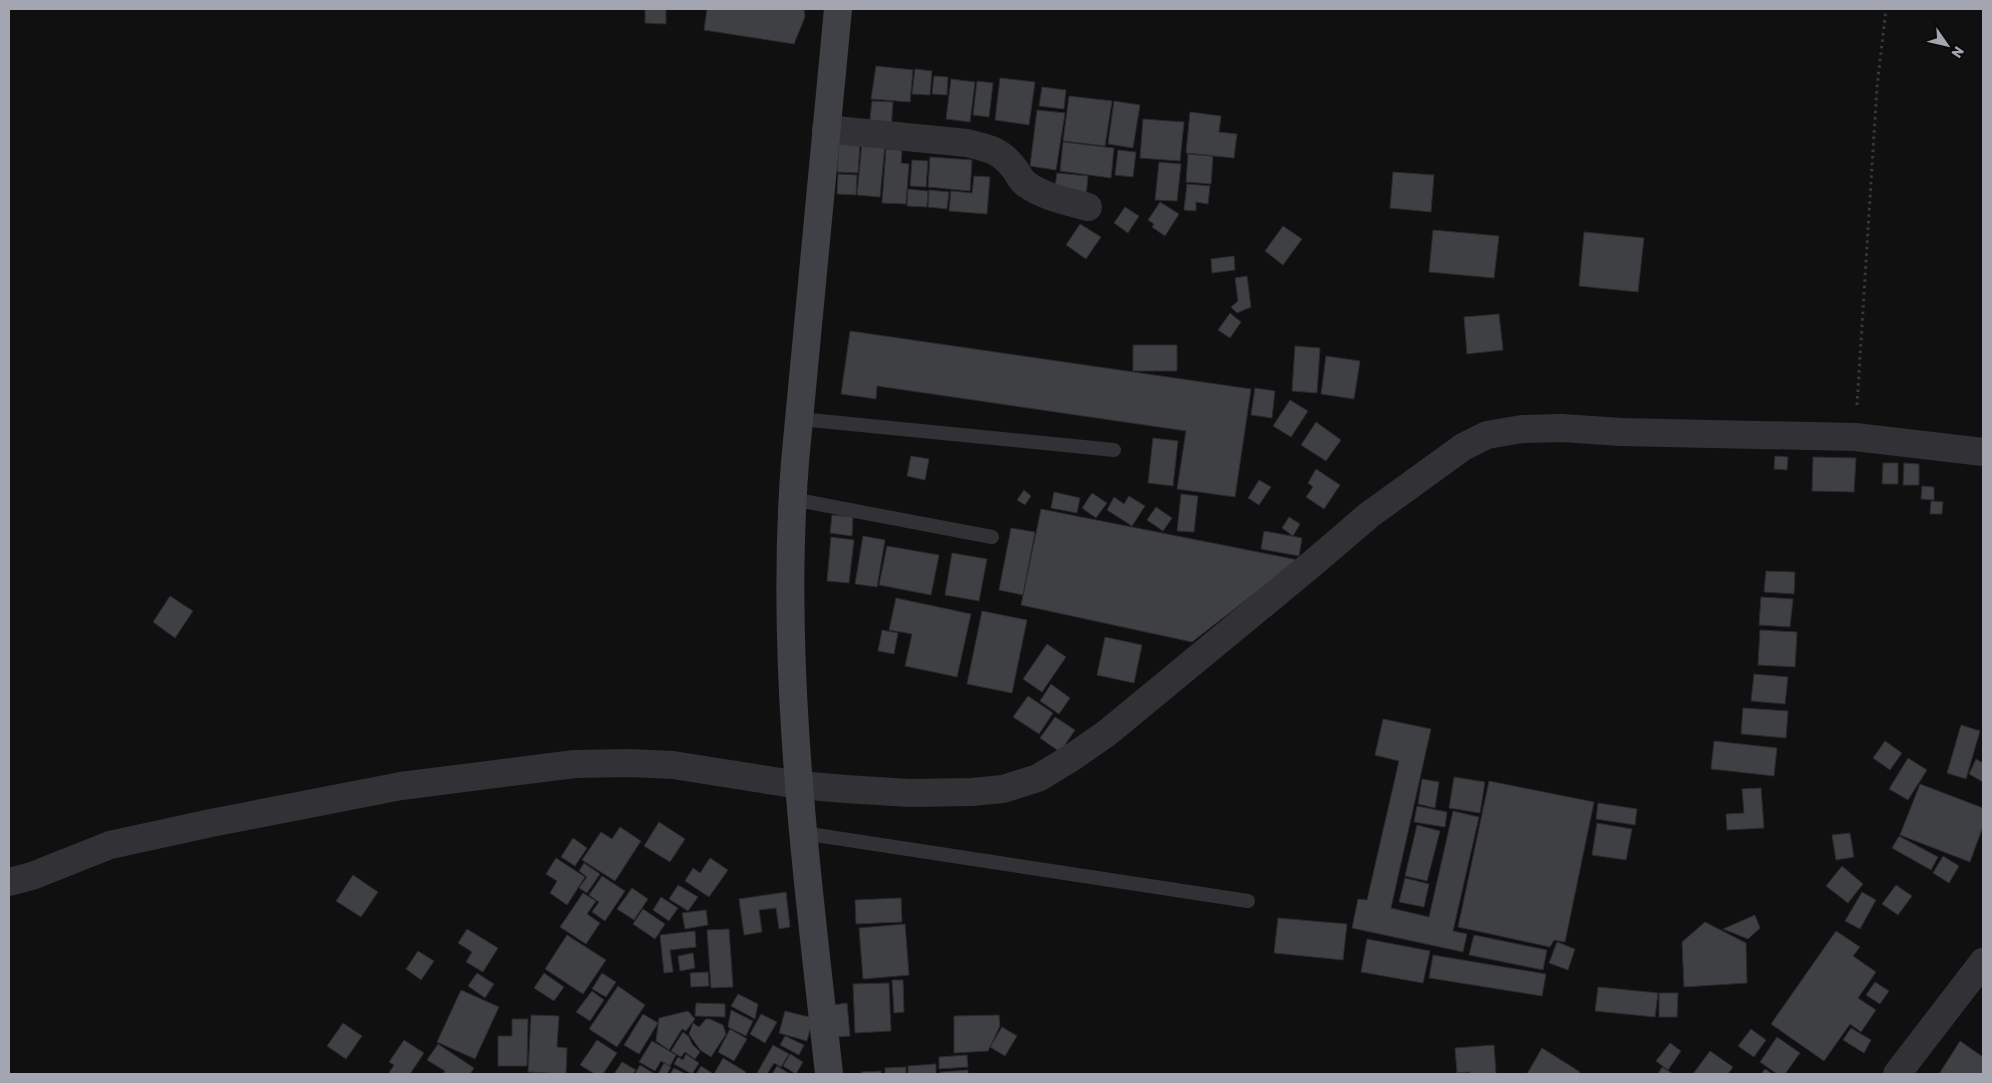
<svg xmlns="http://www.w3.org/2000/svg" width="1992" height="1083" viewBox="0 0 1992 1083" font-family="Rubik,sans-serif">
	<rect width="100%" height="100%" fill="#101011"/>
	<!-- building -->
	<path fill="#3f4044" stroke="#2b2a2d" d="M645,9H666V24L645,23Z
		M707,9H804L805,17L794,44L704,30Z
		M876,66L913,70L910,102L871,99Z
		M915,69L932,71L930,95L912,94Z
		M934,76L948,77L947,95L932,94Z
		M1000,78L1035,82L1029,125L995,120Z
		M951,79L975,82L970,122L946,119Z
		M977,81L993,83L989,117L973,115Z
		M1042,87L1066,90L1064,109L1039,106Z
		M1069,96L1112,101L1105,146L1063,141Z
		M872,101L893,102L891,130L869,128Z
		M1114,101L1140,105L1133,148L1108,144Z
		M1037,110L1065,113L1056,170L1030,166Z
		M1190,112L1221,116L1219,132L1237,134L1234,158L1186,153Z
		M1143,119L1184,122L1180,161L1140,158Z
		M1063,142L1114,148L1111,178L1060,171Z
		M839,143L860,144L858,173L837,172Z
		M862,143L885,145L880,197L857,195Z
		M886,149L902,150L901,163L909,164L906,204L882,203Z
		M1118,150L1136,152L1133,177L1115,175Z
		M1188,154L1213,156L1211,184L1186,182Z
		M930,157L972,160L970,191L928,187Z
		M912,160L928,161L926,187L910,186Z
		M1159,162L1181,164L1177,201L1155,200Z
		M1393,172L1434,175L1431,212L1390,208Z
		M1057,173L1088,176L1086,197L1054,193Z
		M838,174L857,175L856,195L837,194Z
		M974,176L990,177L987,214L949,211L951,191L972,193Z
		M1187,184L1210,186L1208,204L1196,202V211L1184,210Z
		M908,189L928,191L927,207L907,206Z
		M929,190L949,192L947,209L928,207Z
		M1160,202L1179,214L1165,236L1152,227L1154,224L1148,220Z
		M1125,207L1139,216L1128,233L1114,223Z
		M1080,224L1101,237L1086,259L1066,245Z
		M1283,226L1302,239L1283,265L1265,251Z
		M1433,230L1499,236L1494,278L1429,272Z
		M1584,232L1644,238L1638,292L1579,286Z
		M1234,256L1235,270L1212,273L1211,259Z
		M1247,276L1251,307L1237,313L1231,307L1238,301L1235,278Z
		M1230,313L1241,322L1230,338L1218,330Z
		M1499,314L1503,350L1467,354L1464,317Z
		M850,331L1251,389L1235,497L1177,489L1186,431L877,386L876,399L841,394Z
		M1133,345H1177V371H1133Z
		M1295,346L1320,348L1317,393L1292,391Z
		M1326,356L1360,361L1354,399L1321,394Z
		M1255,388L1275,391L1272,418L1251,415Z
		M1290,400L1308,411L1291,437L1273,426Z
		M1316,422L1341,440L1326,461L1301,445Z
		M1153,438L1178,441L1173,486L1148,483Z
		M911,456L929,459L925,480L907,476Z
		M1775,456L1788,457L1787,470L1774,469Z
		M1813,457L1856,458L1854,492L1812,491Z
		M1883,463H1898V484H1882Z
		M1904,463L1919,464V485H1903Z
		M1316,469L1340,485L1324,509L1306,497L1313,487L1308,483Z
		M1259,480L1271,487L1259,505L1248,498Z
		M1922,486L1934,487V500L1921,499Z
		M1024,490L1031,496L1025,505L1017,500Z
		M1054,492L1080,498L1077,513L1051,508Z
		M1092,493L1107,503L1096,518L1082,508Z
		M1181,494L1198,496L1194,532L1177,531Z
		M1129,496L1145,506L1132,526L1107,510L1114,497L1124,504Z
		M1931,501L1943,502L1942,514H1930Z
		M1156,507L1172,518L1163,531L1147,520Z
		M1041,509L1298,560L1192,642L1021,605Z
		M832,515L853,517L852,536L830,533Z
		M1289,517L1300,524L1293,536L1282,528Z
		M1011,528L1035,532L1023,595L999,590Z
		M1264,531L1302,538L1299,556L1261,549Z
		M863,536L885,540L877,587L855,584Z
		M831,537L854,540L849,583L827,581Z
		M887,546L939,555L931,595L879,585Z
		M952,553L987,559L979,601L945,595Z
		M1766,571L1795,572L1794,594L1764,592Z
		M170,596L193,611L175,638L153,622Z
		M1761,597L1793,599L1790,627L1759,625Z
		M896,598L971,614L957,677L905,666L912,634L889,630Z
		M982,611L1027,620L1012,693L967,684Z
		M882,630L898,633L894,654L878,651Z
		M1760,630L1797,632L1795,667L1758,665Z
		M1105,637L1142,645L1134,683L1097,675Z
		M1047,644L1066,657L1042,692L1023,679Z
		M1754,674L1788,677L1785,704L1751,701Z
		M1051,684L1070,698L1059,714L1040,701Z
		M1028,696L1053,713L1039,734L1013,717Z
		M1743,708L1788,711L1786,738L1741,734Z
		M1055,717L1075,730L1060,752L1040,738Z
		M1383,719L1431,729L1391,908L1429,917L1453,811L1479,817L1453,931L1467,934L1463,952L1352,928L1358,899L1367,900L1399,761L1375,755Z
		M1961,725L1980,731L1966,779L1947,773Z
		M1714,741L1777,748L1774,776L1711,769Z
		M1885,741L1902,753L1890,770L1873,758Z
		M1908,758L1927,770L1908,800L1889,789Z
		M1976,759L1983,763V782L1969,774Z
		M1454,777L1485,782L1480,813L1449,808Z
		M1422,779L1439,782L1435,808L1418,804Z
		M1489,781L1594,802L1565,942L1554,940L1550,947L1458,927Z
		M1920,784L1983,808V826L1970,862L1900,835Z
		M1761,788L1764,828L1727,830L1726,814L1744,813L1742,789Z
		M1598,803L1637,809L1635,825L1596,819Z
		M1417,806L1447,812L1445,827L1414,822Z
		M659,822L685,839L670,862L644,846Z
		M1597,823L1632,829L1626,860L1592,855Z
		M1417,825L1440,831L1427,881L1405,876Z
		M620,827L641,841L615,881L582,860L601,832L612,839Z
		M1850,833L1854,857L1836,860L1832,835Z
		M1899,836L1938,857L1931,870L1892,848Z
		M573,838L587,848L575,866L561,857Z
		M1943,856L1959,866L1949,883L1933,873Z
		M556,858L585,877L567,905L550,893L557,881L546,874Z
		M710,858L728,870L709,897L685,881L693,868L700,873Z
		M584,863L600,874L587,893L579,888L587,877L579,871Z
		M1842,866L1863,884L1848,903L1826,886Z
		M353,875L378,892L361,917L336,901Z
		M602,876L625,891L605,921L592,912L599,902L589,895Z
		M1405,878L1429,884L1424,907L1399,902Z
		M678,885L698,897L688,911L669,899Z
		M1896,885L1912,896L1898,915L1882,904Z
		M632,888L648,899L634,920L617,909Z
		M786,892L790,927L779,929L776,908L759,910L762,932L744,935L739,899Z
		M1862,892L1876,900L1860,929L1845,921Z
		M583,893L596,901L587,914L600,923L586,944L560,927Z
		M661,897L678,908L669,921L653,910Z
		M901,898L902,922L856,924L855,900Z
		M643,909L665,924L655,939L633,924Z
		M706,910L708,925L685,929L682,913Z
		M1755,915L1760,928L1748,939L1723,929Z
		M1278,918L1347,924L1343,960L1274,953Z
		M1705,922L1746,943L1747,983L1684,987L1682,942Z
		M905,924L909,975L863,979L859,928Z
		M467,929L498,948L483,972L466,962L472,952L458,943Z
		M729,929L733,987L711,988L707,930Z
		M695,931L696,947L670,950L673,972L664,973L660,935Z
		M1836,931L1860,947L1853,956L1876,972L1858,998L1876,1010L1861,1032L1850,1024L1824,1061L1771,1024Z
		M567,935L606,960L583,994L545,969Z
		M1474,935L1547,950L1543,970L1469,955Z
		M1367,939L1430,951L1423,983L1361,972Z
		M1557,942L1575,949L1568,970L1549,963Z
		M418,951L434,961L421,980L406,969Z
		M693,953L695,968L680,971L678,956Z
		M1433,955L1546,974L1542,996L1429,978Z
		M708,972L709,986L691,987L690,973Z
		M477,973L494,984L485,998L468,986Z
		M544,973L564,987L554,1001L534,988Z
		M602,973L616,982L606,997L592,989Z
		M892,980H903L904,1012L894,1013Z
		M1875,982L1889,991L1880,1004L1866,995Z
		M889,983L891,1031L855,1033L853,984Z
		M618,986L645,1005L617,1047L589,1029Z
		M1598,987L1658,993L1655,1017L1595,1011Z
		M461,990L499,1007L475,1059L437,1042Z
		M592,991L604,1000L590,1021L576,1012Z
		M1659,993H1678L1677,1017H1659Z
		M738,994L758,1004L755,1019L731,1006Z
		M696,1003L725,1004V1017L695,1016Z
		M847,1003L850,1036L836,1037L833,1005Z
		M731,1010L753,1021L746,1036L728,1027Z
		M688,1011L695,1019L686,1031L682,1029L669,1050L656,1041L659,1018Z
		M785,1011L813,1018L807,1041L779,1033Z
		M643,1014L658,1023L639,1054L624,1045Z
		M761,1014L777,1022L765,1043L750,1034Z
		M531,1015L559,1016L557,1047L567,1048L566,1074L528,1072Z
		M999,1015L1000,1026L988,1051L954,1053V1016Z
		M512,1019H528L527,1066H498V1036H512Z
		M706,1019H710L723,1025L726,1034L711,1057L700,1050L689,1034L693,1023L699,1027Z
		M343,1023L362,1036L346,1059L327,1046Z
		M1002,1027L1017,1036L1005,1056L990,1047Z
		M1851,1028L1871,1040L1864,1053L1843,1040Z
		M730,1029L747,1039L734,1061L718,1052Z
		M1751,1029L1766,1040L1754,1057L1738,1046Z
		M683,1032L689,1037L692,1044L700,1052L695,1059L685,1052L681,1057L671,1051Z
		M785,1036L804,1045L799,1055L780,1045Z
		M1777,1037L1800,1053L1785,1074H1777L1760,1062Z
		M404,1040L424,1053L410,1074H392L389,1073L394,1065L389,1062Z
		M597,1040L617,1053L603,1074H595L580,1065Z
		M652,1041L676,1055L670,1066L661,1061L655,1071L639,1062Z
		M1960,1041L1983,1057V1074H1939Z
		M1670,1043L1681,1051L1668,1070L1656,1061Z
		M438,1044L474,1068L470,1074H443L445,1071L427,1060Z
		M773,1045L789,1054L781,1067L774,1063L767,1074L757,1073Z
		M1494,1045L1496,1074H1470V1072L1457,1073L1455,1048Z
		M1542,1048L1580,1072L1578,1074H1527Z
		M1710,1051L1733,1067L1728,1074H1693Z
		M686,1054L699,1063L692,1074L674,1064L678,1057L683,1060Z
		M790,1054L803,1062L796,1074L783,1066Z
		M967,1055L968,1067L939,1069V1057Z
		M723,1058L746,1072L744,1074H714Z
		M622,1062L636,1070L633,1074H614Z
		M664,1063L671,1067L667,1074H658Z
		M936,1064V1074H908V1066Z
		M640,1065L655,1074H635Z
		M701,1066L712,1073L711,1074H696Z
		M777,1066L790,1074H772Z
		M906,1067V1074H885V1068Z
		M1662,1067L1673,1074H1658Z
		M674,1068L686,1074H670Z
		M1765,1069L1773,1074H1761Z
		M968,1070V1074H940V1072Z
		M881,1071V1074H861V1072Z"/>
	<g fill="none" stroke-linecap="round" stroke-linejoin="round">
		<!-- path -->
		<path stroke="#38393d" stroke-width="3" stroke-dasharray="2.5 4" stroke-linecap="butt" d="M1857,405L1877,87L1886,9"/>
		<!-- service -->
		<path stroke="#323236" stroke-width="14" d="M800,419L1114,450
			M792,499L992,537
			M803,833L1248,901"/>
		<!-- minor -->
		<path stroke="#323236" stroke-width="28" d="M826,129L967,143C988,148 1000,150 1014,168C1018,173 1020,180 1026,184C1044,197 1066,201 1088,207
			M9,882L32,876L110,845L211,823L401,786L575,764L629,763L673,765L799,785L845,789L910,793L972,792L1003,789L1038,778L1071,758L1107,733L1313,563L1369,515L1463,447L1487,435L1522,429L1562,428L1621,432L1855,437L1983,452
			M1897,1074L1983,962"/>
		<!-- secondary -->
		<path stroke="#404146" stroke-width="28" d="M829,1074C807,872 779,666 795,462L838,9"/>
	</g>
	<!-- border -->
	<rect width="1992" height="1083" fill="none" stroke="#a3a6b1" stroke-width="20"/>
	<!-- north arrow -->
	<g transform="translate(1947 45) rotate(124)" stroke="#0b0b0c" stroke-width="4" paint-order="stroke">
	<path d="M0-4L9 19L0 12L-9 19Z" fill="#a3a6b1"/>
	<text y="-8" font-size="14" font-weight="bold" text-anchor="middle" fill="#a3a6b1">N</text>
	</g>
</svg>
